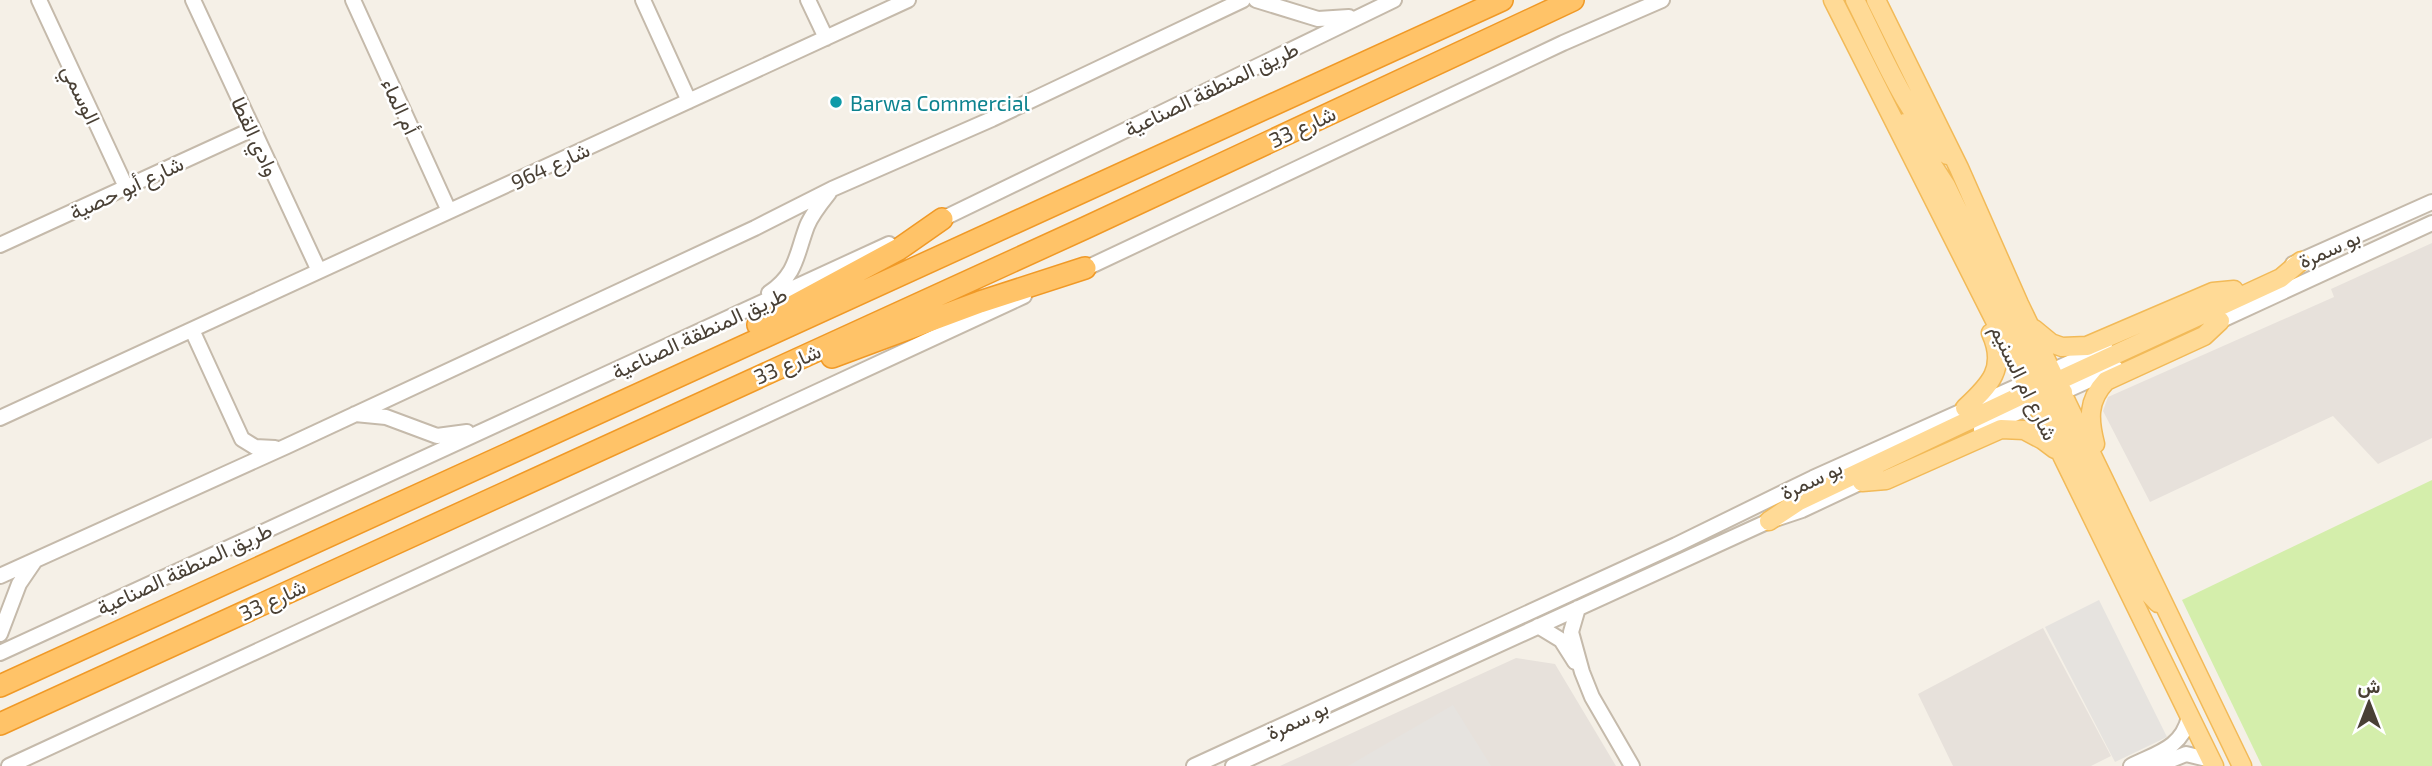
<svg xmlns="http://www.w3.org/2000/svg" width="2432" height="766" viewBox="0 0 2432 766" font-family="'Exo 2',Vazirmatn,sans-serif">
	<rect width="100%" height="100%" fill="#f5f0e7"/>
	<!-- industrial -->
	<path fill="#e7e1db" d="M2432,243V438L2378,464L2333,416L2150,502L2103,411L2108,397L2334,297L2331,289Z
		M2043,628L2111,756L2091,766H1953L1918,694Z
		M1516,658L1555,664L1616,766H1280Z"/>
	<!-- green -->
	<path fill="#d4eeab" d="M2432,480V766H2262L2182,600Z"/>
	<!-- parking -->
	<path fill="#e6e3df" d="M2099,600L2167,737L2115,762L2045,627Z
		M1453,705L1491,766H1348Z"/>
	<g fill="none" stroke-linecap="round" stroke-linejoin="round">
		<!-- minor casing -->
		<g stroke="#c5baab" stroke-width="18">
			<path id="minor" d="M39,0L126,187
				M193,0L319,271
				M353,0L449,211
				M643,0L689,101
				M808,0L826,38
				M1256,0L1318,19L1349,17
				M936,222L1394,0
				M0,245L253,129
				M2293,264L2432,202
				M1078,272L1563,43L1662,0
				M769,293C797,274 796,255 807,226C812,214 821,203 829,193
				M2211,325L2432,223
				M192,330L242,439L255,447L275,448
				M355,414L386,417L437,436L467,432
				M0,418L908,0
				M1981,429L2116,368
				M0,576L287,446L755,228L832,189L992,119L1243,0
				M1578,608L1571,632L1582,672L1592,697L1632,766
				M1538,626L1561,640L1575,662
				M0,634L19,584L34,562
				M0,653L889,244
				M9,766L1024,296
				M1194,766L1676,545L1813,478L2105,347
				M1233,766L1769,521L1802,510L1870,478
				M2131,766C2157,753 2182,748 2189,717
				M2156,766L2186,754L2211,760"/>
		</g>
		<!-- major casing -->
		<g stroke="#f2ba58" stroke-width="21">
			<path id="major" d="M1833,0L2031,392L2214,766
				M1855,0C1882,53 1905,113 1947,155
				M1876,0L1959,168L2019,304L2242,766
				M1905,123L1946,186L2039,376L2047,385L2063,392
				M2034,329L2051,343L2062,347L2087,346L2213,292L2234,290
				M2035,385L2050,398L2141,585L2158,603
				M2047,386L2281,278L2301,261
				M1965,408C1990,385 2007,368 1991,333
				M2095,444C2089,420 2087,401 2106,381L2204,336L2220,321
				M1862,482L1886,480L2001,429L2024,430L2043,440L2055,449
				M1769,521L1799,501L2039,387"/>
		</g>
		<!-- highway casing -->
		<g stroke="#f09926" stroke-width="24">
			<path id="highway" d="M758,325L899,249L942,219
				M832,357L980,302L1085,268
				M0,686L1502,0
				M0,724L1085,228L1573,0"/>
		</g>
		<!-- minor -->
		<use href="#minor" stroke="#fff" stroke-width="14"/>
		<!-- major -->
		<use href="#major" stroke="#ffda96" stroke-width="18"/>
		<!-- highway -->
		<use href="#highway" stroke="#ffc368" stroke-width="21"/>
	</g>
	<!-- markers -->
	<circle fill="#0f9aa8" stroke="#fff" stroke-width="2.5" cx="836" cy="102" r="7"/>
	<g text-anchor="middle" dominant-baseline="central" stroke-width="5" stroke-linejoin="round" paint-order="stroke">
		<!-- street labels -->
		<g font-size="21" fill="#494035" stroke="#fff">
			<text transform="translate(1211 88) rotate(-26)">طريق المنطقة الصناعية</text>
			<text transform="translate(82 94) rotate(65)">الوسمي</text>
			<text transform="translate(401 106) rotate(65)">أم الماء</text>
			<text transform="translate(1302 126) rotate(-25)">شارع 33</text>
			<text transform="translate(256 136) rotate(65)">وادي القطا</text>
			<text transform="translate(550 165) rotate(-25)">شارع 964</text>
			<text transform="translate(126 187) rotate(-25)">شارع أبو حصية</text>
			<text transform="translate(2329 248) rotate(-24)">بو سمرة</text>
			<text transform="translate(699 332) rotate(-25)">طريق المنطقة الصناعية</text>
			<text transform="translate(787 363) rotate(-24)">شارع 33</text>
			<text transform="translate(2025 382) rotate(64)">شارع ام السنيم</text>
			<text transform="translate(1811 479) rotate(-25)">بو سمرة</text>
			<text transform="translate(184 568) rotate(-25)">طريق المنطقة الصناعية</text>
			<text transform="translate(272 599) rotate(-25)">شارع 33</text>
			<text transform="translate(1297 719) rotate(-25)">بو سمرة</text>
		</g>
		<!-- culture labels -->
		<g font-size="21" fill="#0d838f" stroke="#fff" text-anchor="start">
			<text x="850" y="102">Barwa Commercial</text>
		</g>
	</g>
	<!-- north arrow -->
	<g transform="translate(2369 703)" stroke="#ffffff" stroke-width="5" paint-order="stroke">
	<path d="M0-5L12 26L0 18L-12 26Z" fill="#494035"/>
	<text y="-10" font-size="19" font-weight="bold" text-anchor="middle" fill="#494035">ش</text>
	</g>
</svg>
